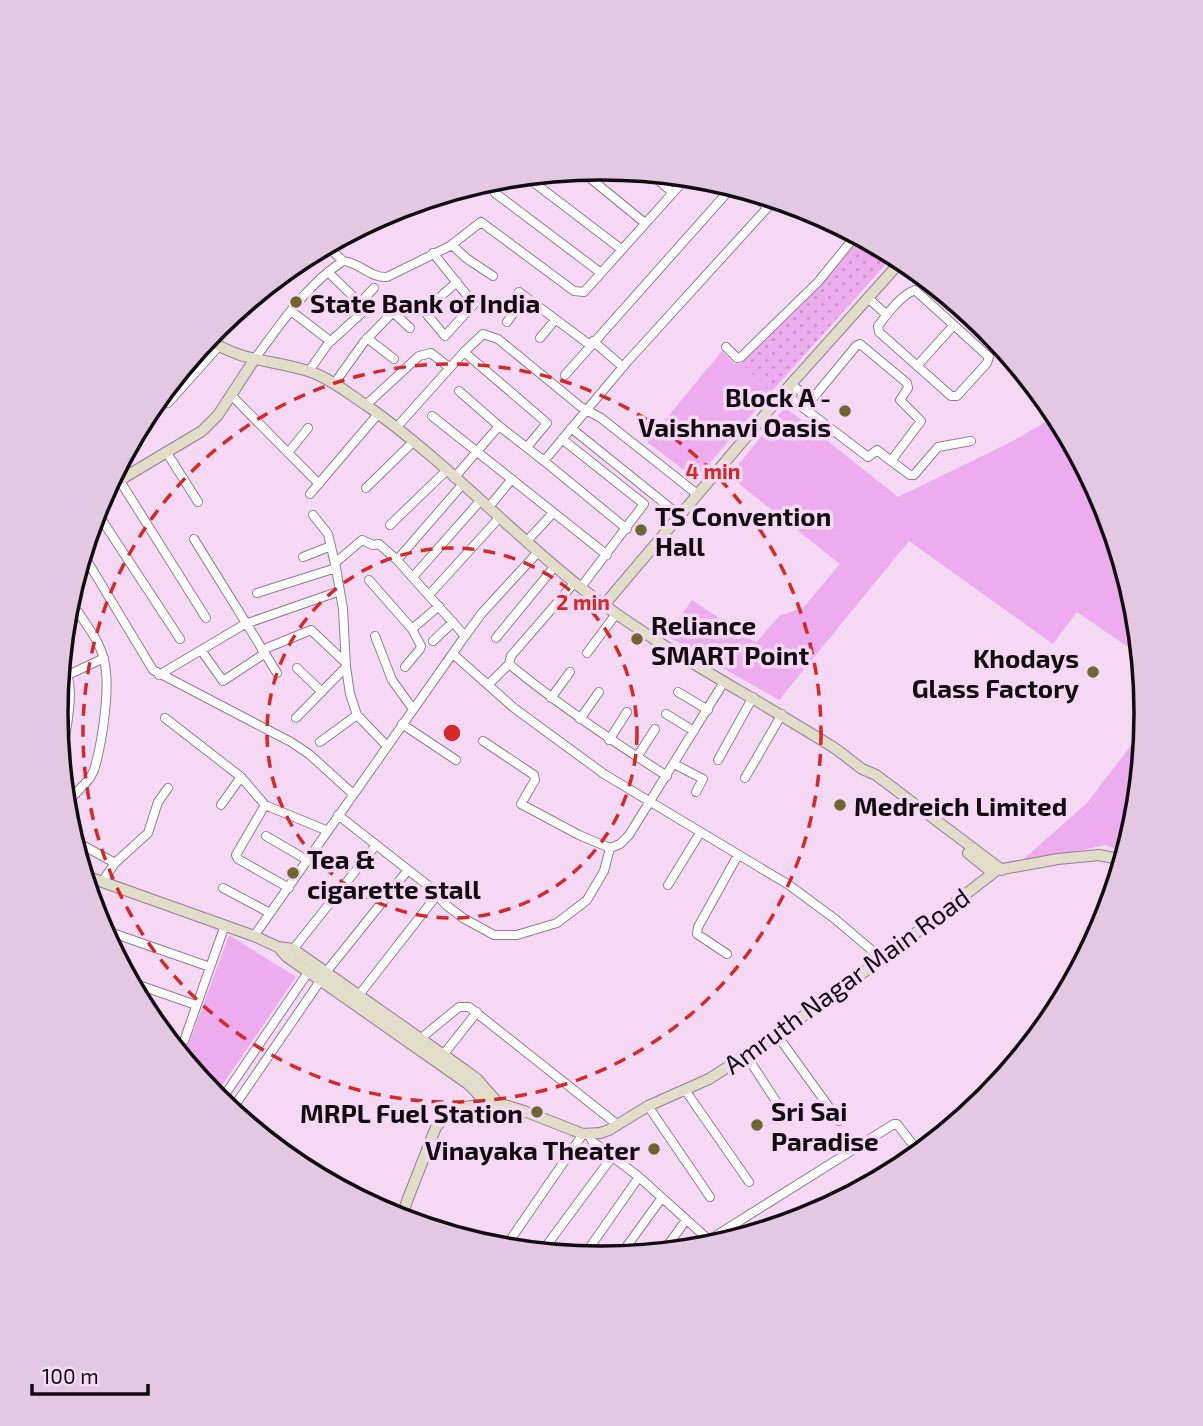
<svg xmlns="http://www.w3.org/2000/svg" width="1203" height="1426" viewBox="0 0 1203 1426" font-family="'Exo 2',sans-serif">
	<defs>
		<pattern id="park-dots" width="8" height="8" patternUnits="userSpaceOnUse" patternTransform="scale(1.75)"><rect width="8" height="8" fill="#ecaced"/><path d="M2 2h.1M6 6h.1" fill="none" stroke="#ca93ca" stroke-width="1.8" stroke-linecap="round"/></pattern>
	</defs>
	<rect width="100%" height="100%" fill="#f4d8f4"/>
	<!-- green -->
	<path fill="#ecaced" d="M722,351L734,364L741,363L771,392L696,479L647,442Z
		M785,407L898,497L1011,442L1058,415L1106,505L1137,607L1141,656L1077,612L1053,644L909,541L779,700L667,636L692,600L756,643L779,616L803,608L840,564L729,476Z
		M1146,726L1136,820L1126,853L1105,845L1018,864L1087,803Z
		M229,935L296,977L214,1097L181,1056L184,1057Z"/>
	<!-- park -->
	<path fill="url(#park-dots)" d="M862,237L895,254L771,392L741,363L802,304Z"/>
	<g fill="none" stroke-linecap="round" stroke-linejoin="round">
		<!-- street casing -->
		<g stroke="#947c94" stroke-width="10">
			<path id="street" d="M580,170L645,223
				M649,172L673,193
				M524,175L621,249
				M746,190L768,207L776,199
				M495,193L601,273
				M326,245L343,261
				M452,245L466,258L493,276
				M433,253L474,304L445,336L424,311L457,282
				M328,272L366,309L330,342
				M272,281L276,284
				M915,290L989,357L987,363L957,396H951L879,332L878,326C887,314 901,295 915,290Z
				M519,292L590,345
				M868,298L887,315
				M360,303L374,288
				M244,304L246,307
				M291,311L330,341L309,371
				M507,322L525,297
				M367,338L394,359
				M540,338L555,320
				M593,341L623,367
				M726,347L737,358L741,357L818,282L857,234
				M464,352L483,334L498,339L581,407L601,418L697,494
				M254,360C280,325 306,285 343,261C359,262 370,278 387,277L450,246L481,222L574,291L584,292L688,176
				M917,366L954,325
				M565,375L733,186
				M334,384L364,342L393,312L410,328
				M791,384L811,400
				M459,391L499,426
				M784,393L868,457L877,450L891,461L921,421L900,400L908,388L907,383L860,344L856,346L804,409
				M231,395L319,484
				M168,403L219,346
				M366,405L419,356L431,353L450,368
				M432,416L607,555
				M396,428L464,352L547,423L527,447
				M571,428L679,515
				M562,439L644,504L581,587
				M167,453L198,502
				M288,453L308,428
				M544,461L627,529
				M891,461L910,475H914L938,447L971,441
				M454,478L499,426L544,461L627,362L768,207
				M120,481L206,618
				M366,488L413,442
				M310,494L378,414
				M488,508L512,479
				M96,511L180,639
				M313,515L328,534L336,568L343,609L346,667L350,694L357,715L386,745
				M390,525L446,471
				M194,539L277,673
				M526,542L553,513
				M83,554L153,670L291,742L309,754L352,793
				M303,557L331,546
				M397,560L462,485
				M335,563L362,540L373,545L379,544L397,560L465,636
				M413,577L480,501
				M369,580L412,629L439,606
				M575,582L511,656L509,664C559,705 612,741 667,776
				M257,593L336,568
				M429,595L499,518
				M375,636L392,680L413,709
				M496,638L555,566
				M433,641L453,622
				M201,650L223,681L264,654
				M262,650L311,630L346,663
				M587,653L616,614
				M453,654L514,708L604,774L789,885L835,919L882,959
				M405,667L420,649L421,646L412,629
				M297,668L322,692
				M68,675L104,658
				M159,675L245,624L340,591
				M488,685L509,664
				M678,692L708,710
				M551,698L570,672
				M666,714L694,731
				M165,718L241,777L265,805L328,831
				M296,718L346,667
				M580,719L599,692
				M402,724L456,760
				M609,740L627,712
				M483,741L534,775L535,780L521,804L579,835L610,848L620,844L629,835L724,682
				M320,742L357,715
				M637,757L655,729
				M60,758L63,752C66,723 78,686 61,661
				M718,760L753,697
				M674,764L703,779L696,792
				M745,778L782,714
				M65,805L90,778L94,770C102,744 111,686 104,660C100,642 88,627 78,612L72,609L66,611
				M221,805L241,777
				M265,805L236,855L238,859L289,888
				M338,815L430,887L446,905L463,918L494,935H517L557,923L587,900L604,871L610,848
				M266,836L307,860
				M73,840L115,863
				M102,882L115,863L148,833L158,802L168,788
				M668,885L700,833
				M87,887L96,880
				M223,888L270,913
				M101,929L210,967
				M254,936L465,636L482,613L538,552
				M291,952L376,845
				M727,954L697,934L698,927L738,855
				M130,982L196,1005
				M359,995L437,895
				M777,1035L839,1121
				M166,1038L179,1043L184,1041L225,925
				M420,1039L459,1007H469L618,1125
				M443,1055L477,1012
				M746,1055L783,1112
				M685,1090L749,1182
				M220,1102L311,968
				M648,1106L710,1197
				M231,1111L327,971L408,870
				M589,1135L592,1141L639,1177L709,1240L894,1124H897L920,1154
				M504,1249L583,1134
				M703,1249L709,1240L715,1246
				M663,1252L686,1220
				M541,1253L612,1157
				M583,1257L639,1177
				M619,1257L661,1199"/>
		</g>
		<!-- secondary casing -->
		<g stroke="#947c94" stroke-width="12">
			<path id="secondary" d="M207,338C241,363 273,359 311,372C331,379 349,394 366,405C443,459 507,529 580,587C659,649 751,695 836,749L862,769L876,775L1002,870
				M105,489L202,431L218,415L254,360
				M604,605L791,384L903,259
				M968,853L993,873
				M83,875L254,936L278,947L293,949L465,1070L477,1079L498,1103
				M278,947L287,957L468,1084L487,1103
				M401,1220L407,1201L436,1127L449,1113L464,1107L498,1103L524,1111L583,1134L600,1133L609,1130L648,1106L709,1079L777,1035L882,959L997,870L1058,859L1099,855L1124,860"/>
		</g>
		<!-- street -->
		<use href="#street" stroke="#fff" stroke-width="8"/>
		<!-- secondary -->
		<use href="#secondary" stroke="#e1ddc8" stroke-width="10"/>
	</g>
	<!-- distance rings -->
	<g fill="none" stroke="#d62828" stroke-width="3.5" stroke-dasharray="12 9">
		<circle cx="452" cy="733" r="185"/>
		<circle cx="452" cy="733" r="369"/>
	</g>
	<!-- markers -->
	<g fill="#706431" stroke="#f4d8f4" stroke-width="2.5">
		<circle cx="296" cy="302" r="7"/>
		<circle cx="845" cy="411" r="7"/>
		<circle cx="641" cy="530" r="7"/>
		<circle cx="637" cy="639" r="7"/>
		<circle cx="1093" cy="672" r="7"/>
		<circle cx="840" cy="805" r="7"/>
		<circle cx="293" cy="873" r="7"/>
		<circle cx="537" cy="1112" r="7"/>
		<circle cx="757" cy="1125" r="7"/>
		<circle cx="654" cy="1149" r="7"/>
	</g>
	<g text-anchor="middle" dominant-baseline="central" stroke-width="7" stroke-linejoin="round" paint-order="stroke">
		<!-- poi labels -->
		<g font-size="26" font-weight="bold" fill="#130a13" stroke="#f4d8f4" text-anchor="start">
			<text x="310" y="302">State Bank of India</text>
			<text x="831" y="396" text-anchor="end">Block A -<tspan x="831" dy="30">Vaishnavi Oasis</tspan></text>
			<text x="655" y="515">TS Convention<tspan x="655" dy="30">Hall</tspan></text>
			<text x="651" y="624">Reliance<tspan x="651" dy="30">SMART Point</tspan></text>
			<text x="1079" y="657" text-anchor="end">Khodays<tspan x="1079" dy="30">Glass Factory</tspan></text>
			<text x="854" y="805">Medreich Limited</text>
			<text x="307" y="858">Tea &amp;<tspan x="307" dy="30">cigarette stall</tspan></text>
			<text x="771" y="1110">Sri Sai<tspan x="771" dy="30">Paradise</tspan></text>
			<text x="523" y="1112" text-anchor="end">MRPL Fuel Station</text>
			<text x="640" y="1149" text-anchor="end">Vinayaka Theater</text>
		</g>
		<!-- street labels -->
		<g font-size="26" fill="#130a13" stroke="#f4d8f4">
			<text transform="translate(846 980) rotate(-36)">Amruth Nagar Main Road</text>
		</g>
	</g>
	<!-- crop -->
	<path d="M0 0H1203V1426H0ZM68 713a533 533 0 1 1 1066 0a533 533 0 1 1-1066 0Z" fill="#e2c8e2" fill-rule="evenodd"/>
	<path fill="none" stroke="#130a13" stroke-width="3.5" d="M68 713a533 533 0 1 1 1066 0a533 533 0 1 1-1066 0Z"/>
	<circle cx="452" cy="733" r="10" fill="#d62828" stroke="#f4d8f4" stroke-width="3.5"/>
	<g font-size="21" text-anchor="middle" font-weight="bold" fill="#d62828" stroke="#f4d8f4" stroke-width="7" stroke-linejoin="round" paint-order="stroke">
		<text x="713" y="479">4 min</text>
		<text x="583" y="610">2 min</text>
	</g>
	<!-- scale -->
	<path d="M32 1384v10h116v-10" fill="none" stroke="#130a13" stroke-width="3.5"/>
	<text x="42" y="1384" font-size="21" fill="#130a13" stroke="#f4d8f4" stroke-width="5" paint-order="stroke">100 m</text>
</svg>
